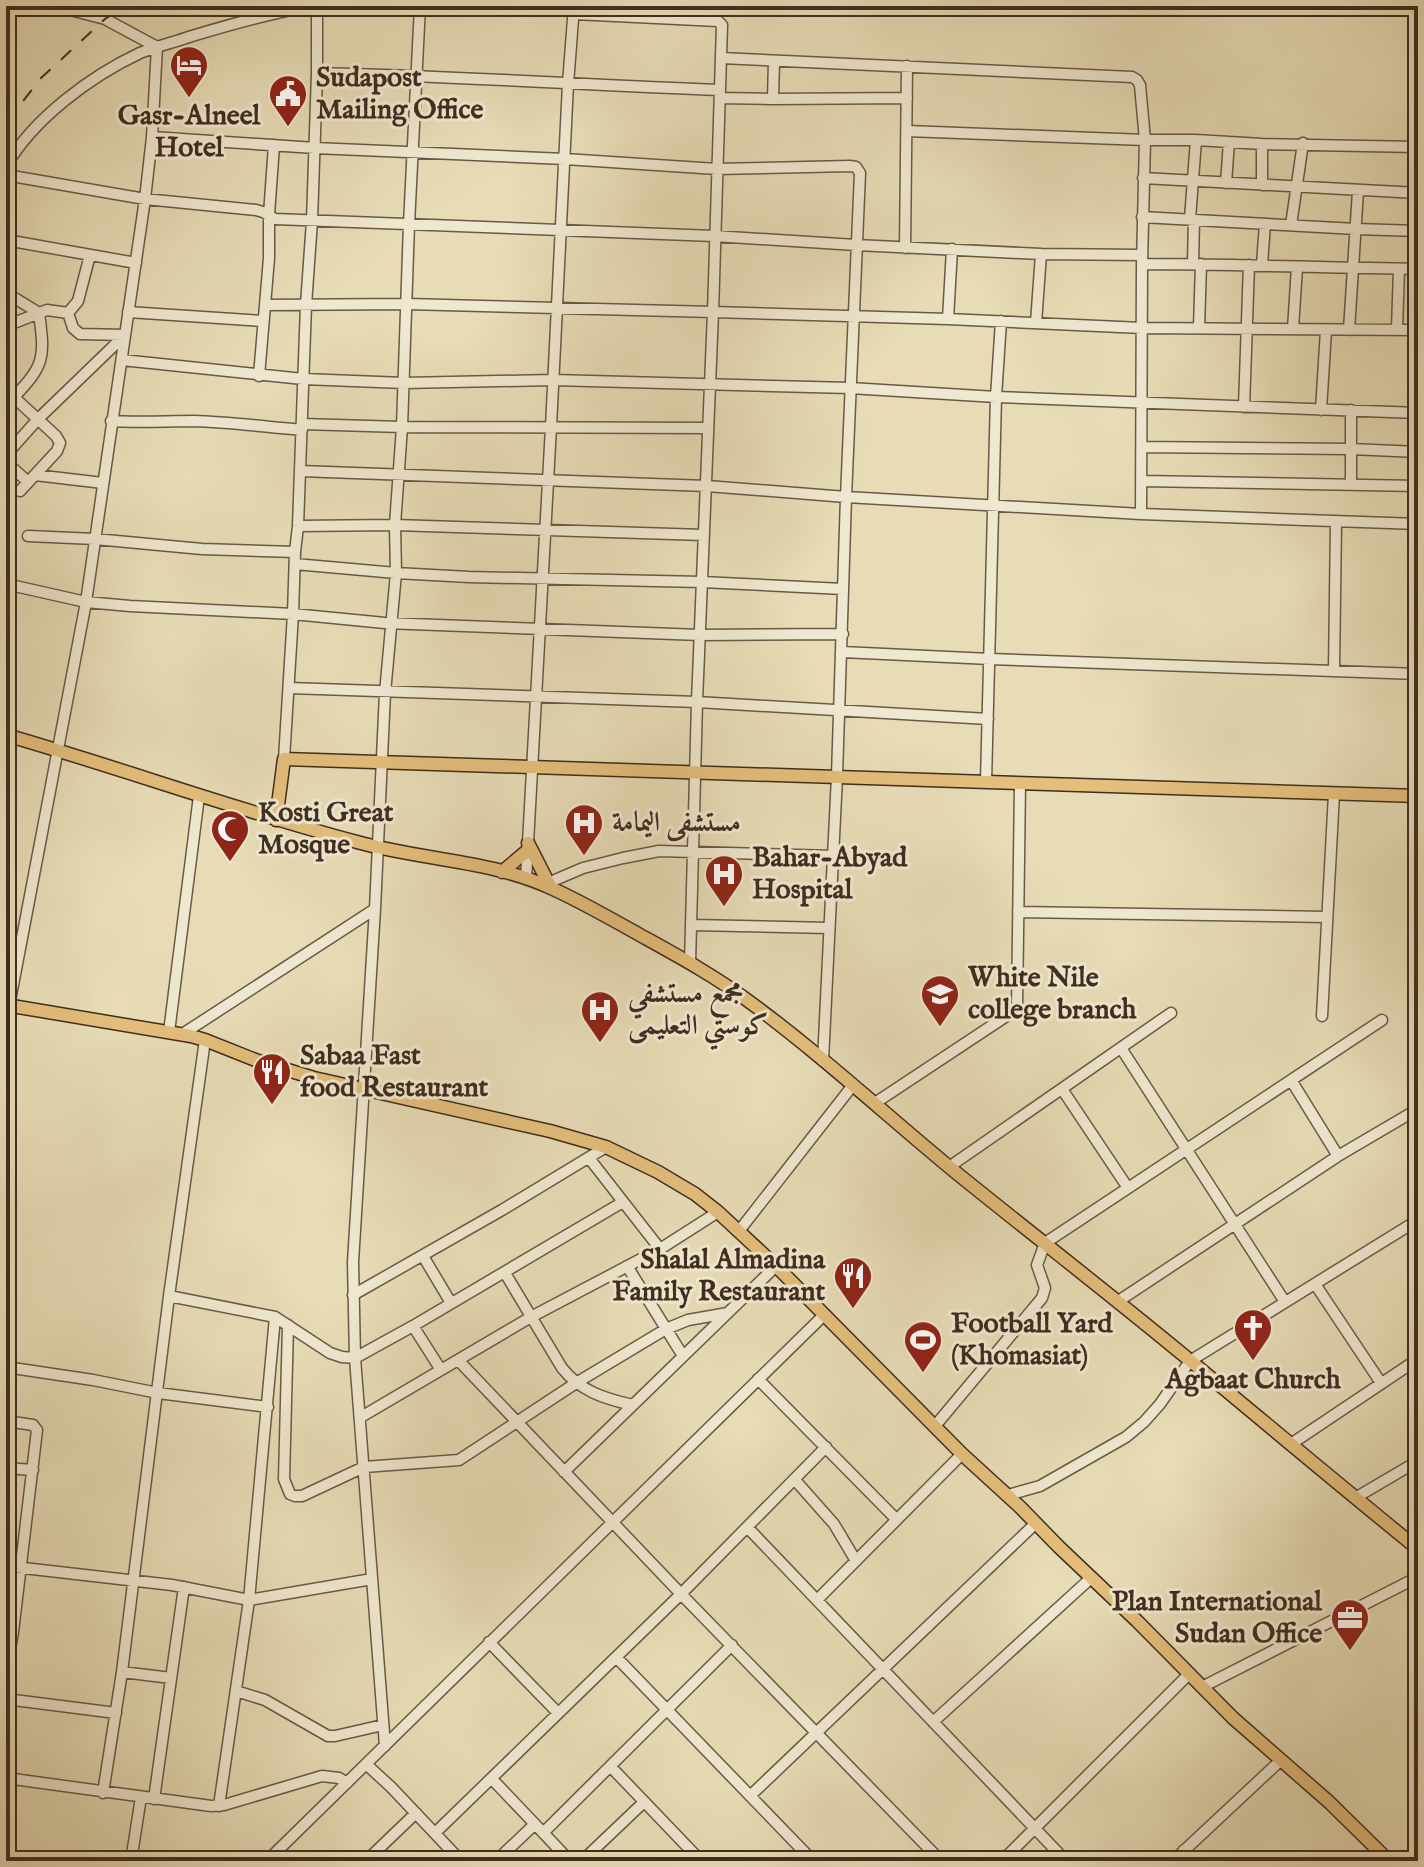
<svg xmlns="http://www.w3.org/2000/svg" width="1424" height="1867" viewBox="0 0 1424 1867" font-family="'IM FELL English',Amiri,serif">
	<rect width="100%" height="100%" fill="#e7dcb6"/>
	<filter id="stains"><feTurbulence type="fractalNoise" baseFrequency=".0025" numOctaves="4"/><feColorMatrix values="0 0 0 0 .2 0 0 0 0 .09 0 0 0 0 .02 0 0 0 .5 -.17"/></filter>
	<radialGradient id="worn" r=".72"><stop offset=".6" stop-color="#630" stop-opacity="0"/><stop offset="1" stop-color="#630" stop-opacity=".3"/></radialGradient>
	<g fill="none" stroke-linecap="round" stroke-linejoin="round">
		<!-- minor casing -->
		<g stroke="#6a5945" stroke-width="13">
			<path id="minor" d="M574,14L718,21L722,25L713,312L697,702L690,963
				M721,58L1132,77L1137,80L1140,85L1145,140L1142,264L1141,514
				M317,73C452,76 586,85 720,90
				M720,98L773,99L907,98
				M773,99L774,61
				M907,131L1145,140H1196L1262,144L1418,147
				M152,137L315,148L565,159L717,169L850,166L856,167L860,173L846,497L837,776L823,1061
				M6,166C34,118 91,76 140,53C157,46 175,42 192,36C232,24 270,13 311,6
				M6,175L145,199L256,210L263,212L275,219L714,236L856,245L1041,254L1142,255
				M1143,178L1418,193
				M1226,183L1229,142
				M1262,185V144
				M1142,217L1356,229L1418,231
				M1190,219L1196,140
				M1291,225L1303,143
				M6,240L136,263
				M905,248L907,66
				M1142,264C1234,264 1326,268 1418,269
				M1193,264L1194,220
				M1262,264L1265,224
				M1416,269L1418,200
				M6,295L13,297L39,313C45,358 45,365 13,398
				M265,305L407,304L713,312L948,319L1142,328L1418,330
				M128,312L263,321
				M68,313L73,328L80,334L125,335
				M948,319L952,249
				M1036,323L1041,254
				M6,326L47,310L68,313L78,301L90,255
				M1199,328L1201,264
				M1293,329L1297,267
				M1397,329L1399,269
				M1349,330L1358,191
				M122,360L303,379L404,383L553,380L850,388L996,397L1418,413
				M259,376L269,258V215L274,145
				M6,401L13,398L18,401L56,436L60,443L57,451L20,491
				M1244,407L1249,265
				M1321,410L1326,330
				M111,421C139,423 166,421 194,421C230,422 266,427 302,430
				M302,424L402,427L708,428
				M1142,447L1351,449L1418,452
				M6,455L38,419L125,335
				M6,462L28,482
				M300,471L707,486L846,497L1141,514L1418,524
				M35,475L103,483
				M1142,481L1418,486
				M1351,485V410
				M298,526L395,525L704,535
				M28,536L95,539L202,549L295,552
				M295,564L396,573L469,577L702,582L843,589
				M6,584L86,602L130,606L293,614L385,623L700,635L843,634
				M842,652L990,659L1418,674
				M1334,671L1336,522
				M289,688L697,702L988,719
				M284,759L293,614L295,552L298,526L306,305L312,221L317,73V6
				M986,781L996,397L1001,321
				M526,879L551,427L568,84L574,6
				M548,883L583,868L623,858L659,851L833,856
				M1018,912L1326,917
				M691,925L829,928
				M9,1006L86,602L145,199L152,137L157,47L105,19L55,6
				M1322,1016L1334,794
				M169,1032L199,796
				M181,1035L375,909
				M1121,1048L1285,1302
				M1291,1080L1338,1156
				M1062,1089L1128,1188
				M875,1103L1017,1009L1020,783
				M589,1158L660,1249
				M949,1167L1171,1013
				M739,1231L853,1085
				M423,1256L451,1303
				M627,1266L683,1356
				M505,1273L562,1368C580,1391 605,1399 633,1405
				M1315,1284L1381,1383
				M353,1295L502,1210L606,1147
				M169,1296L275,1317L330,1353L342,1357L355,1358L413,1326L623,1202
				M1117,1302L1338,1156L1418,1109
				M288,1325L284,1479L290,1494L295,1496H302L364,1467L459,1460L576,1383L666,1329L688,1320L728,1313
				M413,1326L441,1370
				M458,1360L681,1594L941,1861
				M6,1367L93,1380L158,1393L268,1407
				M758,1379L896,1519
				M361,1417L531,1317L660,1249L718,1212
				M6,1421L33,1425L37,1430L13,1632L6,1671
				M935,1426L1042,1298L1045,1288L1037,1265L1045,1243L1382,1020
				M1291,1444L1418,1359
				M6,1468L33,1470
				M564,1472L776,1266
				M795,1480L834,1524L856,1561
				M1008,1495L1040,1486L1126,1437L1144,1422L1160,1404L1190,1361L1418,1220
				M1355,1498L1418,1461
				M748,1528L1066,1861
				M6,1566L172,1585L249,1600L372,1579
				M817,1600L962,1454
				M489,1642L558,1713
				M616,1657L813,1861
				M122,1672L171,1678
				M1202,1687L1418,1577
				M236,1691L265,1700L328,1736H335L383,1725
				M6,1699L116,1713
				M933,1722L1091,1578
				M385,1746L355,1358L353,1262L375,909L385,693L396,573L395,525L402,427L409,224L420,6
				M367,1765L391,1787L461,1861
				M611,1767L701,1861
				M6,1778L211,1806L224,1805L322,1776L339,1778L347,1783
				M492,1779L570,1861
				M103,1793L122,1672L169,1296L205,1040
				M750,1796L1036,1523
				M154,1799L184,1587
				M219,1806L249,1600L275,1317
				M435,1833L681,1594L826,1447
				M543,1833L732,1645
				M1184,1850L1194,1861
				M131,1861L141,1797
				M267,1861L824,1315
				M366,1861L416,1813
				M496,1861L535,1824
				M582,1861L644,1802
				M1002,1861L1188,1675
				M1173,1861L1281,1760"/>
		</g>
		<!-- major casing -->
		<g stroke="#402d1f" stroke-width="15">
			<path id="major" d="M6,735C124,769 239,811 357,842C421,860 490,860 551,888C582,902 611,919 640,935C676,955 713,975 747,1000C821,1054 888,1117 959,1175C1037,1238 1116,1299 1193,1363C1268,1425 1343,1488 1418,1549
				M276,820L284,759L1418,796
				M528,843L551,888
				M502,872L528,850
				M6,1005L191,1036L205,1040L258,1061L314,1078L550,1131L606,1147L658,1172L695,1194L718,1212L776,1266L962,1454L1020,1507L1059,1547L1137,1621L1233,1718L1329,1802L1389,1861"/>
		</g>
		<!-- minor -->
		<use href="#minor" stroke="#efe8d0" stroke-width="10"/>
		<!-- major -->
		<use href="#major" stroke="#e4be7b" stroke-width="12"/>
		<!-- rail -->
		<path stroke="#402d1f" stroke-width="2" stroke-dasharray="14 14" stroke-linecap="butt" d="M6,123L41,78L105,19L125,6"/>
	</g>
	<!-- icons -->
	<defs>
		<g id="hotel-pin" transform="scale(2)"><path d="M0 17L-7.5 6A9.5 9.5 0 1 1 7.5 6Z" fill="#8f2418" stroke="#efe8d0"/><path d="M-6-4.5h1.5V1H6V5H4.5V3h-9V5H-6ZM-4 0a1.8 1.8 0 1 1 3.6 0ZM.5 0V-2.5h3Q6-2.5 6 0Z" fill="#fff"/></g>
		<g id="civic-pin" transform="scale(2)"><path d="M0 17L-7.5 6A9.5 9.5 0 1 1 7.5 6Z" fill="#8f2418" stroke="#efe8d0"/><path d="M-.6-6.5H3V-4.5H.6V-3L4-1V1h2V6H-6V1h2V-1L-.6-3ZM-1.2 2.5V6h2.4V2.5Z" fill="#fff"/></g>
		<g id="hospital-pin" transform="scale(2)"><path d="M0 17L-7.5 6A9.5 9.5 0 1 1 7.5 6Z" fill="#8f2418" stroke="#efe8d0"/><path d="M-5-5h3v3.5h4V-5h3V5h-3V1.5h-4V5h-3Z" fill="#fff"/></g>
		<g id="mosque-pin" transform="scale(2)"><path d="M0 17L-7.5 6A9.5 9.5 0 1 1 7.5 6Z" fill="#8f2418" stroke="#efe8d0"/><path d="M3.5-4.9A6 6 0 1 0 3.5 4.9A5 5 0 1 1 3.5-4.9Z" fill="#fff"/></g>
		<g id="university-pin" transform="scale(2)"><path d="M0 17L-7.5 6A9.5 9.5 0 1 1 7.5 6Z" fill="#8f2418" stroke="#efe8d0"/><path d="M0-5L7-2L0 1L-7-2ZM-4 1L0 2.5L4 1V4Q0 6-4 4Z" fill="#fff"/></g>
		<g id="restaurant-pin" transform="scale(2)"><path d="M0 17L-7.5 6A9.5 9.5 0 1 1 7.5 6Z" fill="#8f2418" stroke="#efe8d0"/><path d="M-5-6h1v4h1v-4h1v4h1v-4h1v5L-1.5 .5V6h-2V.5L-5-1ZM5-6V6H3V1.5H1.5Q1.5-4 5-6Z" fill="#fff"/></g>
		<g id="church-pin" transform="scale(2)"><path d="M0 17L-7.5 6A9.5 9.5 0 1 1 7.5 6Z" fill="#8f2418" stroke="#efe8d0"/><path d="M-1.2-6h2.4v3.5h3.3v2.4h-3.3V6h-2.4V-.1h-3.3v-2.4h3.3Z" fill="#fff"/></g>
		<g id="stadium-pin" transform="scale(2)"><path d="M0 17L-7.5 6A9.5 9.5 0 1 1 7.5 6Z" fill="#8f2418" stroke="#efe8d0"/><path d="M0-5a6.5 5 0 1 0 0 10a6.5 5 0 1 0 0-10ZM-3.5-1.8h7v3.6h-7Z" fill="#fff"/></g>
		<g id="office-pin" transform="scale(2)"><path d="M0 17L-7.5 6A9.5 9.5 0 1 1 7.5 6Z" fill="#8f2418" stroke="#efe8d0"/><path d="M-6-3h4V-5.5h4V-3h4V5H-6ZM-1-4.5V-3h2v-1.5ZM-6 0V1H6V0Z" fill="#fff"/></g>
	</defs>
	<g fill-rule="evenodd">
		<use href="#hotel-pin" x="189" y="65"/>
		<use href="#civic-pin" x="288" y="94"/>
		<use href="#hospital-pin" x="584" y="823"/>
		<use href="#mosque-pin" x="230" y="829"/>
		<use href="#hospital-pin" x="724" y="874"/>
		<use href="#university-pin" x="940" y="994"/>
		<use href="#hospital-pin" x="600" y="1010"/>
		<use href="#restaurant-pin" x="272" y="1072"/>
		<use href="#restaurant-pin" x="853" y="1276"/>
		<use href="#church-pin" x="1253" y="1328"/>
		<use href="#stadium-pin" x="923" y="1340"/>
		<use href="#office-pin" x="1350" y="1618"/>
	</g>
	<g text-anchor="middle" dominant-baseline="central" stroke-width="6" stroke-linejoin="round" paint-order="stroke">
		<!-- poi labels -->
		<g font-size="28" font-weight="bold" fill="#402d1f" stroke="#efe8d0" text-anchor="start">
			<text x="316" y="78">Sudapost<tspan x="316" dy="32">Mailing Office</tspan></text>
			<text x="189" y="116" text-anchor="middle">Gasr-Alneel<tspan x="189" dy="32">Hotel</tspan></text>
			<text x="258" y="813">Kosti Great<tspan x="258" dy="32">Mosque</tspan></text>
			<text x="612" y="823">مستشفى اليمامة</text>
			<text x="752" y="858">Bahar-Abyad<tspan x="752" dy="32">Hospital</tspan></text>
			<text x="968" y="978">White Nile<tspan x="968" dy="32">college branch</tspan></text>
			<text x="628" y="994">مجمع مستشفي<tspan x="628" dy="32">كوستي التعليمى</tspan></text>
			<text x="300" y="1056">Sabaa Fast<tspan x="300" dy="32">food Restaurant</tspan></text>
			<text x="825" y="1260" text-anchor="end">Shalal Almadina<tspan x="825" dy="32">Family Restaurant</tspan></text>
			<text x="951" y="1324">Football Yard<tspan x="951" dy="32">(Khomasiat)</tspan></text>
			<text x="1253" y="1380" text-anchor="middle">Agbaat Church</text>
			<text x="1322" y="1602" text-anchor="end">Plan International<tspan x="1322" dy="32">Sudan Office</tspan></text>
		</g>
	</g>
	<!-- margin -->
	<rect width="1424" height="1867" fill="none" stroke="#e7dcb6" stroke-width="32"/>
	<rect x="8" y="8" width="1408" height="1851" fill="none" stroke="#402d1f" stroke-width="4"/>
	<rect x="16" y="16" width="1392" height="1835" fill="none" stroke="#402d1f" stroke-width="2"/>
	<rect width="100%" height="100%" filter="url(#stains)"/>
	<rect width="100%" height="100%" fill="url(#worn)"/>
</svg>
